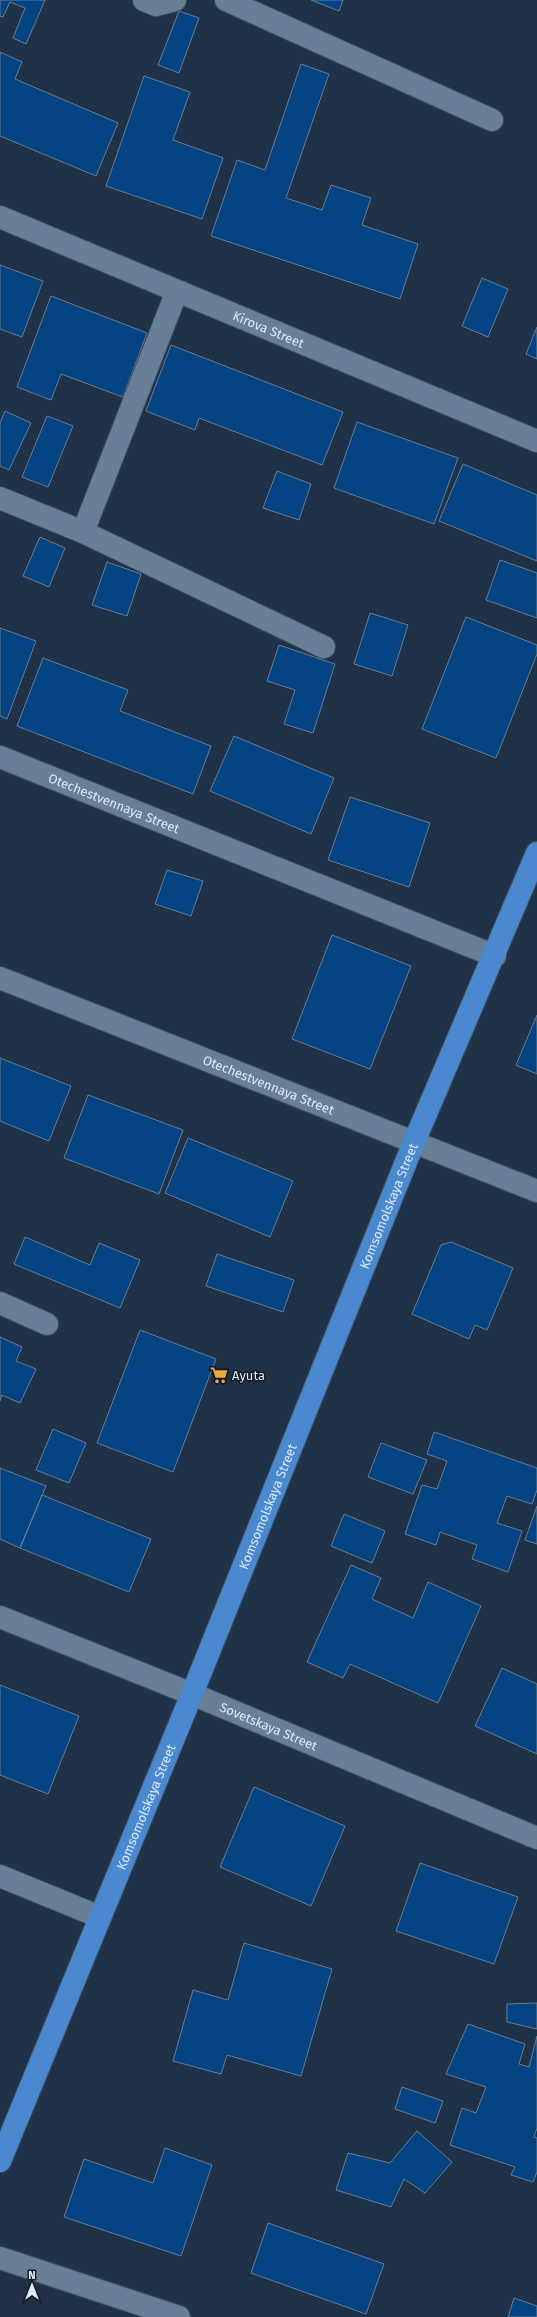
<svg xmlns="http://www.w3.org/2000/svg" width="537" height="2317" viewBox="0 0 537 2317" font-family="'Fira Sans',sans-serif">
	<rect width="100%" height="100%" fill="#203248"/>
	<!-- building -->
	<path fill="#054482" stroke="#687d96" d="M0,0H45L26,44L13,38L25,8L10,2L3,17L0,16Z
		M311,0H343L339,11Z
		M179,11L199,18L179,73L158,65Z
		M0,52L22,62L15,79L118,123L96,176L0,136Z
		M301,64L329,74L286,198L322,210L331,185L371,198L362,225L418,244L400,299L211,236L237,160L265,170Z
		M144,76L190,92L173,140L223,158L202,219L106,186Z
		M0,265L43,281L22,337L0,329Z
		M482,278L508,289L488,337L462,326Z
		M51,296L147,333L123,397L61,374L51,400L17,387Z
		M537,327V359L526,354Z
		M171,345L343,412L322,465L199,418L195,430L146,411Z
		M5,411L31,423L9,470L0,466V423Z
		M47,416L73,426L48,487L22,477Z
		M357,422L458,458L434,524L334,488Z
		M463,464L537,495V561L439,521Z
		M277,471L311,484L299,520L263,508Z
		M40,537L65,548L49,587L23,576Z
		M500,560L537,573V618L486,600Z
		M107,562L141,574L127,616L92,605Z
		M370,613L408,625L392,676L354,664Z
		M466,617L537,645V654L496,758L422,729Z
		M0,628L36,641L7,719L0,716Z
		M279,645L335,664L313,733L284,724L295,690L267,681Z
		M43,658L128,690L120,711L211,746L193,794L17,726Z
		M234,736L334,778L311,834L210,791Z
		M350,797L430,823L409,887L328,860Z
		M167,870L203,881L191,916L155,904Z
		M332,935L411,966L370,1069L292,1039Z
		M537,1015V1074L516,1065Z
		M0,1058L71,1086L49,1141L0,1121Z
		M88,1095L183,1130L159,1194L64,1158Z
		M188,1138L293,1181L270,1237L165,1193Z
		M25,1237L90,1265L99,1243L140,1260L120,1308L14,1264Z
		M451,1242L513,1268L487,1330L475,1325L469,1339L412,1314L441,1245Z
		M217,1254L294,1280L283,1312L206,1286Z
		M140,1330L216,1359L173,1472L97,1443Z
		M0,1337L22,1347L16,1361L36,1369L20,1403L2,1395L0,1401Z
		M53,1429L86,1443L69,1483L36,1470Z
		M434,1432L537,1468V1490L532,1504L507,1496L497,1523L522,1531L508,1572L472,1559L477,1545L440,1532L436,1545L405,1534L422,1485L437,1489L447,1461L427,1454Z
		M381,1443L427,1460L413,1494L368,1477Z
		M0,1468L46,1486L20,1548L0,1539Z
		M42,1495L151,1539L129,1592L20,1548Z
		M537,1506V1544L525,1540Z
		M344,1514L385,1531L372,1563L331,1546Z
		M351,1565L381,1578L372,1599L413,1618L428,1582L481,1606L438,1703L350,1664L343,1678L307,1662Z
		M502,1668L537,1684V1754L475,1726Z
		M0,1685L79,1716L48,1794L0,1775Z
		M254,1787L345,1826L311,1906L220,1867Z
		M420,1863L518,1897L494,1964L396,1931Z
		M244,1943L332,1969L301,2076L227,2055L221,2074L173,2061L193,1990L228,2000Z
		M537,2003V2029L507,2022V2004Z
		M468,2024L525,2044L519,2064L529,2067L537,2036V2128L534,2137L537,2138V2172L533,2182L511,2175L515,2167L450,2145L462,2108L476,2113L486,2087L446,2074Z
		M402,2087L443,2101L435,2123L395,2109Z
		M417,2131L452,2162L425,2193L404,2179L391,2207L336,2190L348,2153L390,2163Z
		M165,2148L212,2165L181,2256L64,2217L84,2159L153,2183Z
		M268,2223L384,2264L366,2314L251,2273Z
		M514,2298L537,2306V2317H508Z"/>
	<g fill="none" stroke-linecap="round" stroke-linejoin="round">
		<!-- minor casing -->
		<g stroke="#405062" stroke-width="24">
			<g id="minor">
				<path d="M144,0L156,5L175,0"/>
				<path d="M226,0L492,120"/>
				<path id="s1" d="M0,217L537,441"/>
				<path d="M0,498L83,532L324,647"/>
				<path d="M83,532L177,291"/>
				<path id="s2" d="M0,757L495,956"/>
				<path id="s3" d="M0,978L537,1191"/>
				<path d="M0,1303L47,1324"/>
				<path id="s4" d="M0,1617L192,1694L537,1838"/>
				<path d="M0,1876L100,1917"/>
				<path d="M0,2258L179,2317"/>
			</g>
		</g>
		<!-- major casing -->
		<g stroke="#405062" stroke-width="24">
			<g id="major">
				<path id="s5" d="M0,2161L192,1694L414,1142L537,853"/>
			</g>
		</g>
		<!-- minor -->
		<use href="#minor" stroke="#697e97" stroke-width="22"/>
		<!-- major -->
		<use href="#major" stroke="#4a89d0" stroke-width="22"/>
	</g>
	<!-- icons -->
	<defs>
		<g id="supermarket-bare" transform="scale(1.38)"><path d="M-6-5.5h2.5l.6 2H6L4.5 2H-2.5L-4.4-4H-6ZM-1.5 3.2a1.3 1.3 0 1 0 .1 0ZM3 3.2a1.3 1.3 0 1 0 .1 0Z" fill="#eda83c" stroke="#111923" stroke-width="2.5" paint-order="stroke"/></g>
	</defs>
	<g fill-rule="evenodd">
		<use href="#supermarket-bare" x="219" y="1375"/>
	</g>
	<g text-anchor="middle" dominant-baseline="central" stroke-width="3" stroke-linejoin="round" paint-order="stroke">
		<!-- street labels -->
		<g font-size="13" fill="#dfebf9" stroke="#111923">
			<text stroke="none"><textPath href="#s1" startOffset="291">Kirova Street</textPath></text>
			<text stroke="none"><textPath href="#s2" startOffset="123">Otechestvennaya Street</textPath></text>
			<text stroke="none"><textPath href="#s3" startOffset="289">Otechestvennaya Street</textPath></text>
			<text stroke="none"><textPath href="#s5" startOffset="1031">Komsomolskaya Street</textPath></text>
			<text stroke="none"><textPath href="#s5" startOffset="707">Komsomolskaya Street</textPath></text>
			<text stroke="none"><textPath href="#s4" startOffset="290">Sovetskaya Street</textPath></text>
			<text stroke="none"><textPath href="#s5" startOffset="383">Komsomolskaya Street</textPath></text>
		</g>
		<!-- poi labels -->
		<g font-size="13" fill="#dfebf9" stroke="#111923" text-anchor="start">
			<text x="232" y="1375">Ayuta</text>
		</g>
	</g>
	<!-- north arrow -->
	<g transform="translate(32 2285)" stroke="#111923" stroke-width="3" paint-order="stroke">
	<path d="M0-3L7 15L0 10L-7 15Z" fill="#dfebf9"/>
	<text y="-6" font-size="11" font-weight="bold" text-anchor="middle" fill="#dfebf9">N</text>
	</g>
</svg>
